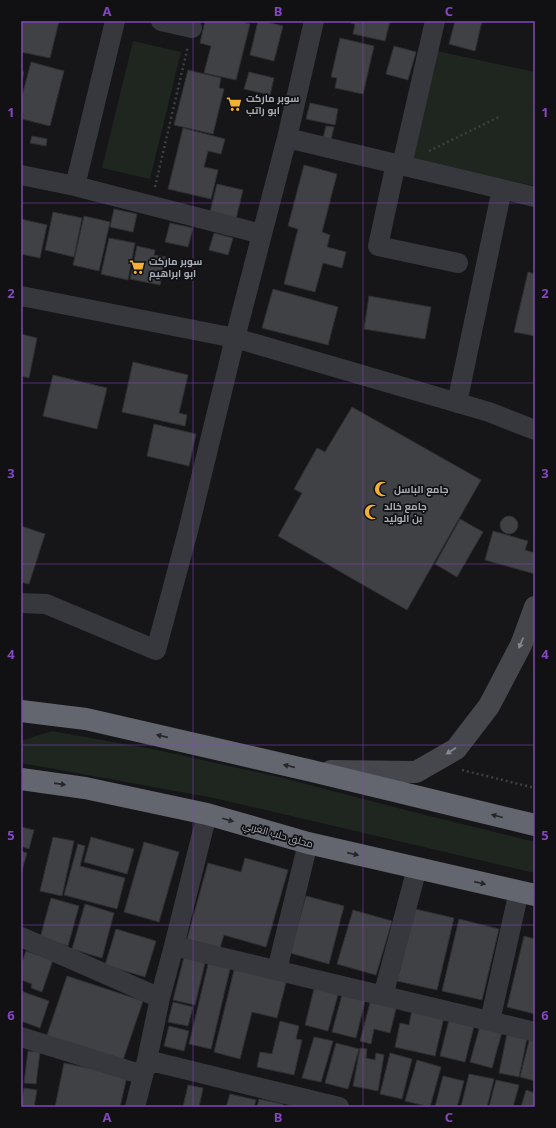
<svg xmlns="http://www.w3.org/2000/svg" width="556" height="1128" viewBox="0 0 556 1128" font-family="'Noto Sans',Cairo,sans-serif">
	<rect width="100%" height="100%" fill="#161618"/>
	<!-- green -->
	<path fill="#1e261f" d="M133,41L181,52L150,179L102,168Z
		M437,51L535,72V186L413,159Z
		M52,731L157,750L279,777L417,813L535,842V873L214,798L21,763V741Z"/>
	<!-- building -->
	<path fill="#404145" stroke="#303034" d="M21,21H59L50,58L21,52Z
		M205,21H238L250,24L236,80L204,73L211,46L200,43Z
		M258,21H263L283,26L274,61L250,55Z
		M352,21H390L385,41L353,34L355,24L351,23Z
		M455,21H482L475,51L449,44Z
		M340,38L374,46L363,94L335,88L337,78L331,77Z
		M394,46L416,52L408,80L386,74Z
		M31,62L64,71L50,126L22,119L23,113H21V100Z
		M188,70L221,78L219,88L224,89L213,134L174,125Z
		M21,72H24L21,85Z
		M249,72L274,78L270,95L244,89Z
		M310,103L338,109L335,125L306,119Z
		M326,126L334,127L331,140L323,138Z
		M183,128L225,139L221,154L208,151L204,167L218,170L211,199L168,189Z
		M32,136L47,139L46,146L30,143Z
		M304,165L337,174L322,232L330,235L327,247L346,252L342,268L323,263L315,292L284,284L298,229L288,226Z
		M217,184L243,190L236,219L210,212Z
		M114,209L137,214L133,232L110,227Z
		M53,212L82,218L74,257L45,250Z
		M84,216L110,222L99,271L73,265Z
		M21,219L47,225L40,258L21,254Z
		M170,223L193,228L188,247L165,242Z
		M214,233L233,238L228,255L209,250Z
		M109,238L135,243L128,280L101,274Z
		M137,246L155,250L154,255L166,257L160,285L130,279Z
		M528,272L535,274V336L514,332Z
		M273,289L338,307L328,345L262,328Z
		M369,296L431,307L425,339L364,329Z
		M21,334L37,338L29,378L21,376Z
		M133,362L188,375L179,413L187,415L185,426L122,412Z
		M53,375L107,388L97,429L43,416Z
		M352,407L481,480L407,610L278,536L302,493L294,489L317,448L325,452Z
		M154,424L196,434L189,466L147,456Z
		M500 525a9 9 0 1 1 18 0a9 9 0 1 1-18 0Z
		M460,519L483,532L457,577L435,564Z
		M21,526L45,534L29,584L21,582Z
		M493,531L528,541L525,550L535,553V574L485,560Z
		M21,827L34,830L29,849L21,846Z
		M53,837L74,841L62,896L40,891Z
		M91,837L134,849L127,874L84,862Z
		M144,842L179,852L159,922L124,912Z
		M78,844L85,846L80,866L125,878L117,909L64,895Z
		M21,851L27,853L22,870L21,869Z
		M245,858L288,870L266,947L224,935L220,948L187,939L208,863L241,872Z
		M306,896L344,906L329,964L290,953Z
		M51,898L79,906L68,946L40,938Z
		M85,904L114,913L102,958L72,949Z
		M415,909L454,918L437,990L397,981Z
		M353,910L392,921L376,975L337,964Z
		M459,919L499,929L482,1000L442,991Z
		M116,929L156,941L145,977L105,965Z
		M524,936L535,939V1014L507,1007Z
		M26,951L53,960L42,992L31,988L32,984L21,980V965Z
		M184,957L205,963L195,1005L173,1000Z
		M209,960L231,965L211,1049L189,1044Z
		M235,966L287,979L277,1018L252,1012L240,1059L214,1052Z
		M67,976L143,1001L121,1066L45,1041Z
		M315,985L339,991L328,1031L305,1025Z
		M21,991L49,1001L40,1028L21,1021Z
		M343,991L366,997L356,1038L332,1032Z
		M371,999L397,1005L390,1033L374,1029L371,1044L360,1041Z
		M173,1002L193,1007L188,1026L168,1022Z
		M412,1010L444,1017L435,1056L395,1047L400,1023L409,1025Z
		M450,1016L475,1022L465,1062L440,1056Z
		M280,1021L299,1026L296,1039L302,1040L294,1075L257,1067L260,1052L272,1054Z
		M169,1026L189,1031L184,1051L164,1046Z
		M480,1026L502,1032L492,1068L470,1062Z
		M507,1034L527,1038L519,1077L499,1073Z
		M314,1037L333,1041L321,1082L302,1078Z
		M530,1037L535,1038V1081L520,1077Z
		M336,1043L359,1049L348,1089L325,1083Z
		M360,1048L367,1049L366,1058L375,1060L376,1053L384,1055L378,1091L353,1086Z
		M28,1051L40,1052L36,1084L24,1083Z
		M390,1053L412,1059L402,1099L380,1094Z
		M417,1060L441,1067L430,1107L405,1101Z
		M64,1063L127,1076L120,1107H55Z
		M469,1074L494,1079L487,1107H461Z
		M443,1076L464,1081L457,1107H435Z
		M496,1080L519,1085L513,1107H489Z
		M188,1085L203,1088L199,1107H183Z
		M24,1088L37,1090L34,1107L21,1105Z
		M526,1090L535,1093V1107H521Z
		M230,1094L256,1100L254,1107H226Z
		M259,1099L283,1104L282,1107H257Z"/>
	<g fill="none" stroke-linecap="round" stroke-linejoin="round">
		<!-- path -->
		<path stroke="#3d3f44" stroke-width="2.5" stroke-dasharray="2 3" stroke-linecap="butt" d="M429,151L499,117
			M155,187L188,46
			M462,770L535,788"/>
		<!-- street -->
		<path stroke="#37383d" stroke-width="20" d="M161,21L192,28
			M287,138L535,197
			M396,163L378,246L458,263
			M402,165L435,21
			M21,175L75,186L262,234
			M75,186L115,21
			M21,296L235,338L489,412L535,430
			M457,403L502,189
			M21,603L46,604L156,650L188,531L235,338L287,138L314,21
			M21,937L160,998
			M174,946L535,1032
			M277,970L308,843
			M383,996L417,868
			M490,1021L519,891
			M21,1037L143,1075
			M147,1060L339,1107
			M135,1107L147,1060L160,998L174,946L207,814"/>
		<!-- secondary -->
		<path stroke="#45474d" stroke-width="22" d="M331,771L416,772L456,749L489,706L521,645L535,607"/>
		<!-- highway -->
		<path stroke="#63666e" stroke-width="22" d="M21,711L86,719L312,771L535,825
			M21,779L85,788L207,814L308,843L535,895"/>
	</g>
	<!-- one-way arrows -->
	<defs><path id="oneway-solid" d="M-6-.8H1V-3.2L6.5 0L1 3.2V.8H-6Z"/></defs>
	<g fill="#858993">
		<use href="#oneway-solid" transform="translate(521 643) rotate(113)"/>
		<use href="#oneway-solid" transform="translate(451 751) rotate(147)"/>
	</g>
	<g fill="#26262a">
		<use href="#oneway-solid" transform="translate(162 736) rotate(-167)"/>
		<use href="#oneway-solid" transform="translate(289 766) rotate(-167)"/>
		<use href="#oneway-solid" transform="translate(60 784) rotate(8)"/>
		<use href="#oneway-solid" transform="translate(497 816) rotate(-166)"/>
		<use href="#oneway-solid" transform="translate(228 820) rotate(16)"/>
		<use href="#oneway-solid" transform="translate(353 854) rotate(13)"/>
		<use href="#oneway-solid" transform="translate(480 883) rotate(13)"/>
	</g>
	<!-- grid -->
	<path fill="none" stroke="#8446be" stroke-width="1" stroke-opacity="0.55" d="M193,21V1107M363,21V1107M21,203H535M21,383H535M21,564H535M21,745H535M21,925H535"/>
	<!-- icons -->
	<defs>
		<g id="supermarket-bare" transform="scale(1.2)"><path d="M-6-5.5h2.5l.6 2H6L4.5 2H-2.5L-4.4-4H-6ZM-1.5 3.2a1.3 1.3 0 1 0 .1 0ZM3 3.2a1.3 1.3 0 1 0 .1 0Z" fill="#f2b134" stroke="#111113" stroke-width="2.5" paint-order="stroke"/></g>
		<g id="mosque-bare" transform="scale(1.2)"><path d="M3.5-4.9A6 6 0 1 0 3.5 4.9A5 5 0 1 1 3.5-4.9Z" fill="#f2b134" stroke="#111113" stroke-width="2.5" paint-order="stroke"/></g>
	</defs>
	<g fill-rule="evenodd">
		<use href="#supermarket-bare" x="234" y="104"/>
		<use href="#supermarket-bare" x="137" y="267"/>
		<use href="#mosque-bare" x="382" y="489"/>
		<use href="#mosque-bare" x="372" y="512"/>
	</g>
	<g text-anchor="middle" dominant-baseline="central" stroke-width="3.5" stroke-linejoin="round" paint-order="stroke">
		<!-- poi labels -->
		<g font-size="10" font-weight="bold" fill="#a8adb8" stroke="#111113" text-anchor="start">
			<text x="246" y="98">سوبر ماركت<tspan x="246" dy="12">ابو راتب</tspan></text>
			<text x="149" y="261">سوبر ماركت<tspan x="149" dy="12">ابو ابراهيم</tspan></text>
			<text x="394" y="489">جامع الباسل</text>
			<text x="384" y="506">جامع خالد<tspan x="384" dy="12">بن الوليد</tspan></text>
		</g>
		<!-- street labels -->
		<g font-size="10" fill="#a8adb8" stroke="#111113">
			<text transform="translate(278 834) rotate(16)">محلق حلب الغربي</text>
		</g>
	</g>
	<!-- border -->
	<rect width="556" height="1128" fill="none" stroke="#111113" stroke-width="44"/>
	<rect x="22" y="22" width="512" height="1084" fill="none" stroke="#8446be" stroke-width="1.5"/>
	<g font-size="13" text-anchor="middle" font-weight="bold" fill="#8446be">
		<text x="107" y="16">A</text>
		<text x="278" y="16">B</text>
		<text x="449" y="16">C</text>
		<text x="11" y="117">1</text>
		<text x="545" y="117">1</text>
		<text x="11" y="298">2</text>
		<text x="545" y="298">2</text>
		<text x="11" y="478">3</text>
		<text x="545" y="478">3</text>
		<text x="11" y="659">4</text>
		<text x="545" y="659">4</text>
		<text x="11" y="840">5</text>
		<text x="545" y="840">5</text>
		<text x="11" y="1020">6</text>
		<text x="545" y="1020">6</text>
		<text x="107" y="1122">A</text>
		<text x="278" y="1122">B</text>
		<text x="449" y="1122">C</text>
	</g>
</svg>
